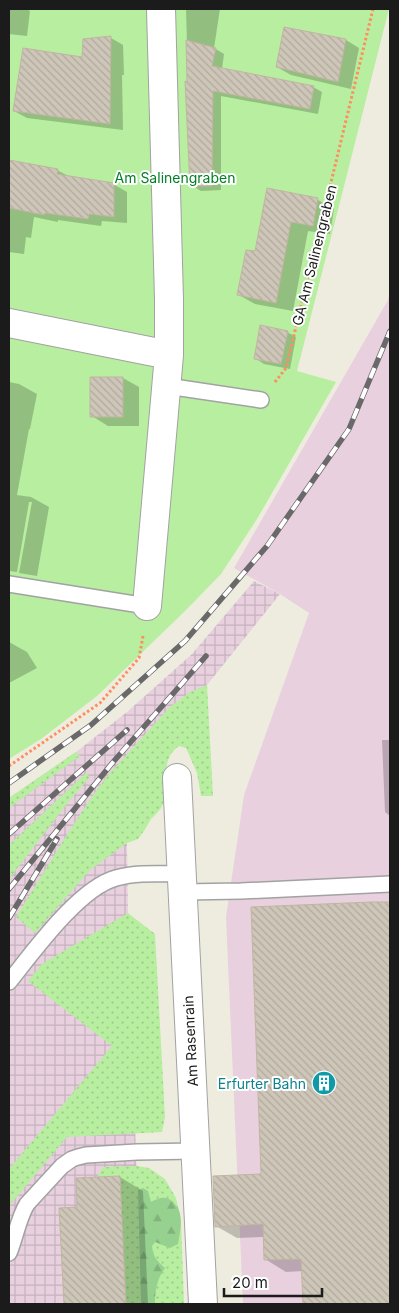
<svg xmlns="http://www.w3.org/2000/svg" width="399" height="1313" viewBox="0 0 399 1313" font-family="Inter,sans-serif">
	<defs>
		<pattern id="industrial-grid" width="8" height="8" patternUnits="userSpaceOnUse" patternTransform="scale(1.25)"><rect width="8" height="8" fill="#e8d0df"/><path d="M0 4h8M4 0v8" fill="none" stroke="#c6b2bf"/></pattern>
		<pattern id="grass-dots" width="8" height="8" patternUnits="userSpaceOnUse" patternTransform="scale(1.25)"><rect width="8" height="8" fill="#b7ee9f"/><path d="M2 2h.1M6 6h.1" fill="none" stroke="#9dcc88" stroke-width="1.8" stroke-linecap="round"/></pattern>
		<pattern id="forest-firs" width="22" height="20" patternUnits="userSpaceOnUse" patternTransform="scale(1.25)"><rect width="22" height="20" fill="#97d190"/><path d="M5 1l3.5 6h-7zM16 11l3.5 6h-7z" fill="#82b37c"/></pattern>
		<pattern id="building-back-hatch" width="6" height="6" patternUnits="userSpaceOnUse" patternTransform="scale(1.25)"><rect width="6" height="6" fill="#cec6b8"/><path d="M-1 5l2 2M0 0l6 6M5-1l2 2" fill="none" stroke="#b0aa9e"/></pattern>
	</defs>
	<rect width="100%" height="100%" fill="#eeecdf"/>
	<!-- industrial -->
	<path fill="url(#industrial-grid)" d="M254,581L280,594L207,685L110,797L127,843L128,913L141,1304H9V798L76,752L127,712L192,654Z"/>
	<!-- railway -->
	<path fill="#e8d0df" d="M390,291V1304H243L226,917L244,795L309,613L280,594L234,568L388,300Z"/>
	<!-- grass -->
	<path fill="url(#grass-dots)" d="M207,685L213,796H201L197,773L186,748L179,746C158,761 171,783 163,804C161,810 155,815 151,819C147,826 143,833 138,839L127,843L90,870L35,933L16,917L68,833L93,795L109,774L170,707L190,692Z
		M76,752L80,756L9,808V798Z
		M86,773L90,777L70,800L9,879V845Z
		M128,913L155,934L165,1117L162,1132L67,1137L9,1206V1169L112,1046L28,981L42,964Z
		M137,1166L149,1168L165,1179L176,1198L181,1220L184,1304H126L120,1176L97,1177L103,1167Z"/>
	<!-- forest -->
	<path fill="url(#forest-firs)" d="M143,1188L148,1191L151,1202C159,1198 166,1195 173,1202C174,1204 177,1206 178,1208C183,1218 180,1233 178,1244L170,1248L155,1242L152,1246C153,1257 157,1261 165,1268C157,1279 155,1290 155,1304H141L138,1190Z"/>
	<!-- garden -->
	<path fill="#b7ee9f" d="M9,9H389L297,371L336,382L257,519L221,574L185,611L97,696L41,739L9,759Z"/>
	<!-- shadow -->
	<path fill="#0003" d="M9,9H26L30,11L27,36L9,34Z
		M186,9H220L214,48L224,54L222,69L313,87L322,92L318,114L221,96V190L201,191L191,185Z
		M285,29L346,40L359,48L351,89L291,75L277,67Z
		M111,38L123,45L124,75H122L123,130L27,118L14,111Z
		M9,161L57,170L70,177L113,184L127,192V223L102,221L101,226L58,220V222L34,217L31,238L26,237L24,254L9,252Z
		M268,190L318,200L334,209L330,234L308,231L293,311L255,304L239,295L256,253Z
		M287,332L296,337L290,369L264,364L255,358Z
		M123,378L139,387V426H108L92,416Z
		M9,382L19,384L37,394L30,429H29L17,495L31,497L49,507L37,576L19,573L32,502H29L17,572L9,571Z
		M9,642L27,652L37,668L9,683Z
		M382,740H390V816L385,812Z
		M390,903V1304H304L303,1271L286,1272L265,1259L264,1237L237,1238L216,1226L262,1175L253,908Z
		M120,1177L143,1191L148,1304H65L60,1209L79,1208Z"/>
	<!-- building -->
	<path fill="url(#building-back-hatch)" stroke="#c1b5a0" d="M284,27L346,39L338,82L276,67Z
		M111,36L110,124L13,111L23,48L82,57L83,39Z
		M186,40L216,48L212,66L314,86L310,109L213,91L212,186H190L185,81L187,82Z
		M9,160L58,169L57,174L114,183V217L89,214L88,219L45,213L44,215L9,208Z
		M267,188L318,198L313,226L291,222L276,303L237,295L246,250L255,251Z
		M260,325L288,331L281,364L254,359Z
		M90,377H123V417H90Z
		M372,902H390V1304H303L301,1259L264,1260L263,1224L215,1227L213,1176L261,1174L251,907Z
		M120,1176L126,1304H64L59,1208L77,1207L76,1178Z"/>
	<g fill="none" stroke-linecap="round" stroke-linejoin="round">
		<!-- lane casing -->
		<g stroke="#a2a2a2" stroke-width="18">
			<path id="lane" d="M167,386L261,400
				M9,584L147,606
				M183,892L241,891L390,884
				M9,982C33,952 79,888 116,878C137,872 160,874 182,874
				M9,1253C16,1236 18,1219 27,1204L62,1166L72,1159L78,1157L86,1155L137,1152L195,1151"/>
		</g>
		<!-- street casing -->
		<g stroke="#a2a2a2" stroke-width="30">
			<path id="street" d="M9,323L169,355
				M147,606L169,355V299L161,9
				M177,778L203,1304"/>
		</g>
		<!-- path -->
		<path stroke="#ff8d5f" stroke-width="3" stroke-dasharray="2.5 2.5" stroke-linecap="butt" d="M275,382L286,368L373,9
			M9,766L100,703L139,658L143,636"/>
		<!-- lane -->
		<use href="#lane" stroke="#fff" stroke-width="15"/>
		<!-- street -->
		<use href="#street" stroke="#fff" stroke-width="28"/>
		<!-- rail casing -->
		<g stroke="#696969" stroke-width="5.5">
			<path id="rail" d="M9,783L91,725L185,641L267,546L349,429L390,331
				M9,834L127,730
				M9,889L114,761L206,656
				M9,918L57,839"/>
		</g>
		<!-- rail -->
		<use href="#rail" stroke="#fff" stroke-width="4" stroke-dasharray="11" stroke-linecap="butt"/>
	</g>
	<!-- icons -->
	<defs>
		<g id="building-disc" transform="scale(1.25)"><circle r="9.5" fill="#0f9aa8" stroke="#fff"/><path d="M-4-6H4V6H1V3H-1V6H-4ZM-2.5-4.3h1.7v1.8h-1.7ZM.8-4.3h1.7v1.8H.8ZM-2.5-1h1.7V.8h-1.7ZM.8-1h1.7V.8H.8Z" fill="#fff"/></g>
	</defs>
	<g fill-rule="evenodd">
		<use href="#building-disc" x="324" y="1083"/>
	</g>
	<g text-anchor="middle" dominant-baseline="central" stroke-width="4" stroke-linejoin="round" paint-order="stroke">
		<!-- park labels -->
		<g font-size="14" fill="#018124" stroke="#fff">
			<text x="175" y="177">Am Salinengraben</text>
		</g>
		<!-- street labels -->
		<g font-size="14" fill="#1b1b1b" stroke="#fff">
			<text transform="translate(314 255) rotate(-76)">GA Am Salinengraben</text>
			<text transform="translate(190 1041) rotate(-93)">Am Rasenrain</text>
		</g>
		<!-- culture labels -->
		<g font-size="14" fill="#0d838f" stroke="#fff" text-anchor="end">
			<text x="306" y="1083">Erfurter Bahn</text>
		</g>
	</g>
	<!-- border -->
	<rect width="399" height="1313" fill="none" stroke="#1b1b1b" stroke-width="20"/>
	<!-- scale -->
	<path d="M224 1288v8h98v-8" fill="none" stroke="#1b1b1b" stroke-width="2.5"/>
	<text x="232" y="1288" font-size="15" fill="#1b1b1b" stroke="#ffffff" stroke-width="4" paint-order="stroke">20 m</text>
</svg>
